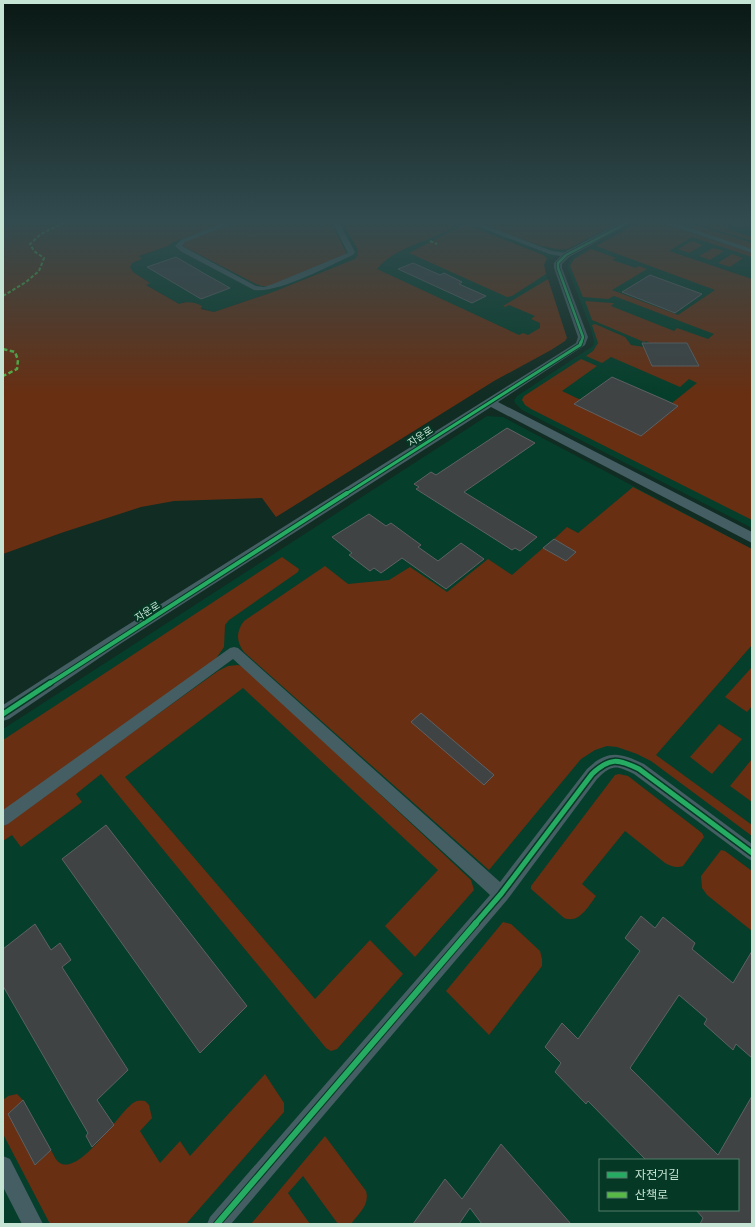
<svg xmlns="http://www.w3.org/2000/svg" width="755" height="1227" viewBox="0 0 755 1227" font-family="'Public Sans','Noto Sans KR',sans-serif">
	<rect width="100%" height="100%" fill="#112c22"/>
	<!-- built -->
	<path fill="#053e2a" fill-rule="evenodd" d="M227,223H623L566,253L546,261L544,265V269L567,338L565,341L551,350L496,325L273,292L214,312L184,302L179,304L145,284L149,282L133,272L130,267L132,263L142,259L139,257L171,244L173,242Z
		M633,223H752V528L522,410L515,403L514,400L517,396L593,346L594,341L591,329L567,267L568,264L573,256Z
		M487,416L503,417L752,549V1224H3V729ZM600,1160H738V1210H600Z"/>
	<!-- green -->
	<path fill="#682f12" d="M3,223H227L173,242L168,246L139,256L142,259L132,263L130,267L133,272L150,283L146,285L179,304C186,301 196,302 202,306L201,309L214,312L273,292L355,259L358,255V250L343,223H457C452,229 445,232 438,235C418,244 391,251 377,269L519,335L523,333L528,335L540,328V323L531,319L535,316L509,305L505,307L503,306L548,279L567,338L565,341L551,350L494,381L276,517L262,498L174,501L141,507L61,533L3,554Z
		M234,223H331L347,254L270,286H262L256,284L183,246L185,241Z
		M482,223H617L568,249C549,253 502,231 482,223Z
		M638,223H661L752,253V257L692,237L669,251L752,279V520L531,409L525,405L522,400L524,396L581,359L597,366L562,391L581,400L575,404L641,436L678,406L672,403L697,383L689,379L680,387L611,357L602,363L586,356L593,351L598,343L592,325L595,324L625,337L631,345L644,347L652,366H699L687,343H650L646,341L644,342L592,320L585,301L612,303H614L611,306L674,331L677,328L708,339L714,334L614,296L608,299L583,297L570,266L574,259L591,249L616,258L612,260L636,268L639,266L647,269L612,290L678,315L715,290L596,246Z
		M720,223L728,227L726,229L752,237V241L698,224Z
		M465,224L543,255L547,258L544,265L546,274L512,296L507,297L409,253Z
		M696,225L752,243V250L689,229Z
		M692,241L703,245L689,253L678,249Z
		M713,248L724,251L710,260L699,256Z
		M732,254L743,258L730,267L718,263Z
		M633,487L752,549V645L656,755L752,825V836L651,761L637,754L617,747L607,746L595,750L581,759L489,870L244,652C236,642 236,631 244,621L325,566L348,584L389,580L410,567L447,592L488,559L512,575L543,548L566,561L576,552L554,539L567,527L578,533Z
		M282,557L299,569L298,572L229,620L225,625L224,647L215,660L3,812V740Z
		M238,665L245,667L471,880L474,890L415,957L385,926L438,870L243,688L125,777L315,999L370,940L403,974L337,1049L331,1051L326,1048L101,774L76,794L82,802L21,847L12,835L3,841V825L218,671L228,666Z
		M752,667V706L747,712L725,697Z
		M719,724L742,739L712,774L690,757Z
		M752,759V802L730,786Z
		M619,774L628,776L702,833L704,837L683,866C677,868 672,867 665,863L625,831L582,884L596,896C588,907 579,924 564,918L531,889V886L615,775Z
		M721,850L725,851L752,871V931L707,895L702,888L701,876Z
		M503,922L511,924L540,951L542,959V966L489,1035L446,991Z
		M265,1074L284,1103V1112L186,1224H50L3,1134V1100L8,1096L17,1094L23,1100L8,1114L35,1165L51,1150C54,1155 56,1162 62,1164C83,1171 118,1114 133,1103C137,1100 141,1100 145,1101L149,1105L152,1118L140,1131L160,1163L180,1141L190,1156Z
		M325,1136L366,1191C370,1205 359,1213 351,1224H338L303,1176L288,1193L310,1224H251Z"/>
	<!-- building -->
	<path fill="#3f4344" stroke="#5f6163" d="M176,257L205,274L230,288L201,299L147,267Z
		M413,263L440,275L444,273L462,282L459,284L486,296L472,303L398,269Z
		M650,275L702,294L675,313L622,292Z
		M642,343H687L699,366H652Z
		M612,377L665,400L678,406L641,436L574,404Z
		M507,428L535,443L464,492L537,537L520,551L515,548L512,550L416,489L419,487L414,484L431,472L436,475Z
		M369,514L386,526L391,523L421,545L418,547L438,561L461,543L484,559L446,589L402,558L381,573L374,568L370,571L349,555L352,553L332,537Z
		M554,539L576,552L566,561L543,548Z
		M421,713L494,775L484,785L411,722Z
		M106,825L247,1006L200,1053L62,859Z
		M641,916L655,928L663,917L695,943L692,949L733,983L752,951V1058L736,1044L733,1050L704,1024L707,1019L679,995L630,1068L718,1155L752,1096V1224H700L703,1218L696,1210H738V1160H646L588,1101L586,1104L555,1072L561,1063L545,1047L562,1023L578,1039L640,951L625,938Z
		M35,924L51,950L60,943L71,960L62,967L128,1070L97,1100L114,1125L92,1147L86,1136L88,1133L3,986V949Z
		M23,1100L51,1150L35,1165L8,1114Z
		M501,1144L571,1224H482L470,1208L459,1224H413L445,1179L462,1199Z"/>
	<g fill="none" stroke-linecap="round" stroke-linejoin="round">
		<!-- minor -->
		<path fill="#445e63" fill-rule="evenodd" d="M224,223H234L185,242L182,246L256,286L264,287L273,284L348,253L333,223H339L355,252L353,255C328,266 280,293 254,290L182,252L175,246L181,240Z
			M469,223H479L552,251L566,253L569,255L566,257L549,254Z
			M664,223H674L752,249V253Z
			M234,647L238,648L500,882L587,769C608,749 620,753 644,764L752,844V861L747,858L634,774C616,765 612,764 597,779L507,900L231,1224H207L210,1217L490,895L233,659L8,824L3,826V810L230,648Z
			M3,1156L10,1159L43,1224H22L3,1187Z"/>
		<!-- tertiary -->
		<path fill="#445e63" fill-rule="evenodd" d="M620,223H631L569,257L562,264V268L588,337L585,345L498,402L752,532V543L491,407L120,644L9,719L3,721V705L110,636L576,343L578,337L554,268V263L563,253Z"/>
		<!-- quiet-far1 -->
		<path stroke="#58b947" stroke-width="2" stroke-dasharray="3.5 2" stroke-linecap="butt" d="M430,241L437,244
			M3,296L26,282L39,271L44,258L34,251L30,244L41,234L63,223"/>
		<!-- quiet -->
		<path stroke="#58b947" stroke-width="2.5" stroke-dasharray="4.5 2.5" stroke-linecap="butt" d="M3,349L15,352L18,360L17,369L3,376"/>
		<!-- cycleway-far4 casing -->
		<g stroke="#053825" stroke-width="4">
			<path id="cycleway-far4" d="M581,343L583,337L558,268V263L566,255L627,223"/>
		</g>
		<!-- cycleway-far3 casing -->
		<g stroke="#053825" stroke-width="5">
			<path id="cycleway-far3" d="M346,494L580,345L581,342"/>
		</g>
		<!-- cycleway-far2 casing -->
		<g stroke="#053825" stroke-width="6">
			<path id="cycleway-far2" d="M49,684L347,493"/>
		</g>
		<!-- cycleway-far1 casing -->
		<g stroke="#053825" stroke-width="8">
			<path id="cycleway-far1" d="M3,714L50,683
				M475,924L501,894L592,774C610,757 618,759 639,769L752,853"/>
		</g>
		<!-- cycleway casing -->
		<g stroke="#053825" stroke-width="8">
			<path id="cycleway" d="M217,1224L476,923"/>
		</g>
		<!-- cycleway-far4 -->
		<use href="#cycleway-far4" stroke="#26ab63" stroke-width="2.5"/>
		<!-- cycleway-far3 -->
		<use href="#cycleway-far3" stroke="#26ab63" stroke-width="3"/>
		<!-- cycleway-far2 -->
		<use href="#cycleway-far2" stroke="#26ab63" stroke-width="4"/>
		<!-- cycleway-far1 -->
		<use href="#cycleway-far1" stroke="#26ab63" stroke-width="5"/>
		<!-- cycleway -->
		<use href="#cycleway" stroke="#26ab63" stroke-width="6"/>
	</g>
	<!-- sky -->
	<linearGradient id="sky" x2="0" y2="1"><stop stop-color="#091813"/><stop offset="0.56" stop-color="#324b4f"/><stop offset="1" stop-color="#324b4f" stop-opacity="0"/></linearGradient>
	<rect width="755" height="395" fill="url(#sky)"/>
	<g text-anchor="middle" dominant-baseline="central" stroke-width="4" stroke-linejoin="round" paint-order="stroke">
		<!-- street labels -->
		<g font-size="10" fill="#c6e4d4" stroke="#053825">
			<text transform="translate(420 436) rotate(-33)">자운로</text>
			<text transform="translate(147 611) rotate(-32)">자운로</text>
		</g>
	</g>
	<!-- border -->
	<rect width="755" height="1227" fill="none" stroke="#c6e4d4" stroke-width="8"/>
	<!-- legend -->
	<rect x="599" y="1159" width="140" height="52" fill="#053825" stroke="#527d6b"/>
	<rect x="607" y="1172" width="20" height="6" fill="#26ab63" stroke="#527d6b"/>
	<text x="635" y="1179" font-size="12" fill="#c6e4d4">자전거길</text>
	<rect x="607" y="1192" width="20" height="6" fill="#58b947" stroke="#527d6b"/>
	<text x="635" y="1199" font-size="12" fill="#c6e4d4">산책로</text>
</svg>
